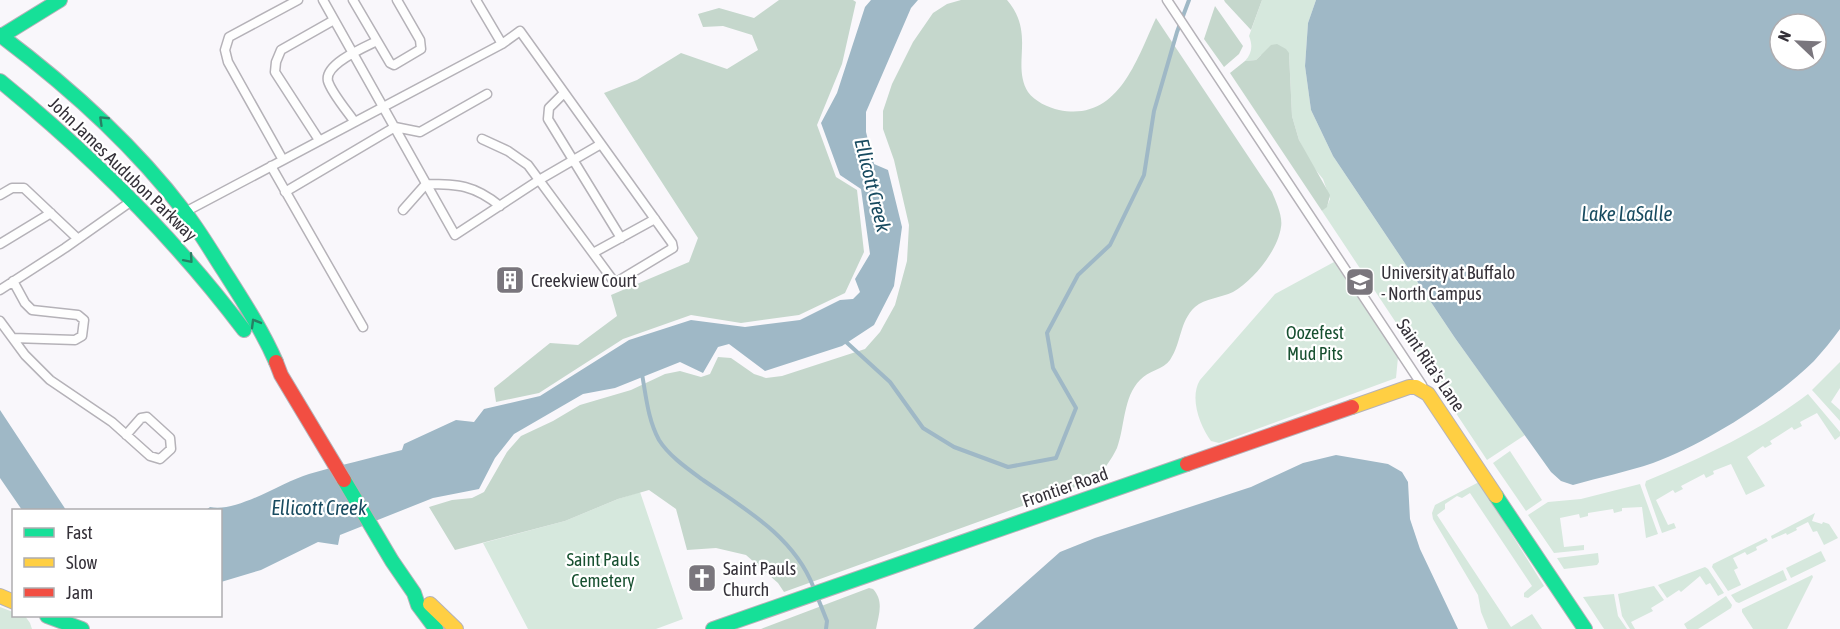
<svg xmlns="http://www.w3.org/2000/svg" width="1840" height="629" viewBox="0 0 1840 629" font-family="'Asap Condensed',sans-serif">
	<rect width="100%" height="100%" fill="#f9f7fb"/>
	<!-- green -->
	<path fill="#d6e8dd" d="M1262,0H1316L1308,23L1305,66L1311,110L1333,156L1455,338L1525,435L1487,460L1322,211L1327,206L1330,199L1323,179L1310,163L1299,140L1292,116L1289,53L1261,55L1256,60L1245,61C1252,53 1253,46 1249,36Z
		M1334,262L1398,357L1396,378L1219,443L1211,441C1200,426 1189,398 1200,380L1275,294Z
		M1840,362V388L1831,402L1840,410V421L1812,390Z
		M1808,394L1840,432V436L1835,440L1817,413L1800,422L1802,426L1794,430L1792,427L1770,441L1772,444L1765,448L1763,446L1747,457L1765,486L1746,495L1731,464L1713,471L1714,474L1706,478L1704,474L1681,486L1683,489L1675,493L1673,490L1656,500L1668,525L1674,523L1676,528L1662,533L1645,485L1646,481C1703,457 1758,432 1808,394Z
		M1510,451L1542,500L1526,511L1493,463Z
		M1479,482L1544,586L1528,598L1524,597V593L1532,586L1470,493L1462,498L1457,496L1445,504V509L1437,515L1511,627L1532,614L1542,629H1488L1481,612L1478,595L1433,519L1432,513L1435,505Z
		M1640,484L1658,534L1646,538L1642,507L1622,508V511L1614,513L1613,509L1588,513V516L1580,518L1579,514L1560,518L1564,547L1584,545V550L1554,553L1528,515L1548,502L1581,499Z
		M640,492L683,619L656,629H528L483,543L565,521L618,499Z
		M1815,513L1812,521L1822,524L1823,522L1829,524L1838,538L1824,545L1817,531L1813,532L1808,522L1796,528L1797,530L1787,535L1786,533L1772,539L1771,536Z
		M1766,538L1768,541L1756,547L1757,550L1747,555L1745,552L1733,558L1738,568L1734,570L1741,585L1728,591L1712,567L1713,564Z
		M1821,551L1826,561L1791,578L1786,568Z
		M1598,553L1599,562L1597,565L1564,569L1557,558Z
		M1705,567L1708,569L1724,593L1718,596L1710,583L1706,585L1700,576L1681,592L1679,590L1667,598L1658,585Z
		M1783,570L1787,580L1739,603L1736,602L1731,595Z
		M1812,575L1813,577L1787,629H1753L1742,612V609Z
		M1654,586L1664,600L1651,608L1653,611L1631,622L1635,629H1630L1622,616L1618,594Z
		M1614,594L1618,616L1627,629H1604L1583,597Z
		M1726,596L1732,605L1731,608L1698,629H1687L1684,624Z
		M0,607L13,612L14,616H25L30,623L32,629H0Z"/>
	<!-- forest -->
	<path fill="#c5d7cc" d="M779,0H853L856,2L842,64L817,125L836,177L857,190L864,252L845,293L799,315L741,323L691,315L623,339L539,393L496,402L494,388L550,343L578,345L617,316L611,295L689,262L698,238L604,93L637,80L681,53L727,69L758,50L752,35L723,26L703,27L698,14L719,8L754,18Z
		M961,0H1007C1036,34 1011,64 1028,92C1034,101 1049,108 1059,110C1118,122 1136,61 1156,18L1272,192C1276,202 1283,216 1281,227C1278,250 1253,281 1233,292C1221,298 1205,298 1195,307C1179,322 1182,342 1170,360C1164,369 1148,371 1140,380C1123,397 1125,427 1117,448C1112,459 1103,470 1097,479L784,592L778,583L746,555L716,548L687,550L676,509L649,490L618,499L565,521L455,550L429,507L452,500L472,498L484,492L507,452L521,436L553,421L580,405L631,390L665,374L680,371L701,377L710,374L718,357L731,358L754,374L766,378L782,376L865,349L880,332L895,305L907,261L909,225L894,160L883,129V111L892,84L913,42L933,13L947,4Z
		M1224,0H1262L1251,30L1225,2Z
		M1215,6L1243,46L1239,54L1224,67L1204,39Z
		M1277,44L1286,49L1289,53L1292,116L1299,140L1330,195L1327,207L1322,211L1230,73L1245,61L1256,60L1271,45Z
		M869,588L873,589C884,601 879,614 876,629H761Z"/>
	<!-- water -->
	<path fill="#9fb8c6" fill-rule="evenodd" d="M871,0H918L911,8L866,112V132L874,164L888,170L902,227L894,286L874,325L842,346L765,371L729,344L718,347L703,373L680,362L615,388L583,394L514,434L495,458L479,489L433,498L340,535L338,545L318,542L261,570L221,582L220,510H206L210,507C237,513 282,482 309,474C340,465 371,458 402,450L404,444L456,420L474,422L484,409L540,396L629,340L691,320L745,327L800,320L840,300L853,299L860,292L855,279L870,254L861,189L840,175L821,123L837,93L865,7Z
		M1316,0H1840V329C1832,340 1823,351 1814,361C1773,401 1707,443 1653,463C1627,472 1600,477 1573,485L1561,481L1551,472L1455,338L1333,156L1311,110L1305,66L1308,23ZM1780,24H1816V60H1780Z
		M0,410L66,510H22L0,478Z
		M1336,455L1388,464L1402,472L1408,482L1410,519L1420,549L1458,629H973L1060,552L1095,538L1251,487L1303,463Z"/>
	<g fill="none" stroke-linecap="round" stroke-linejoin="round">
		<!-- stream -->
		<path stroke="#9fb8c6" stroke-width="4" d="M845,341L890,382L923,428L954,447L1008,467L1056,458L1076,408L1053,368L1047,333L1078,275L1110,245L1144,175L1154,111L1177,32L1189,0
			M642,374C646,396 648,420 659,440C669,456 688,469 703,480C745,509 793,536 813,586
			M819,601L827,621L826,629"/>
		<!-- lane casing -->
		<g stroke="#b5b2b8" stroke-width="11">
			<path id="lane" d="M323,0L455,235L539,180L601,144
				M353,0L390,63L394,65L421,49L420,40L397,0
				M476,0L502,44
				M1167,0L1422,385
				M564,93L549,108L548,119L621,238
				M354,121C347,111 331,92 328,81C324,64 365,47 377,41
				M319,140L275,72L276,62L281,50L334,20
				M283,160L228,62L225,50L229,37L298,0
				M271,166L363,327
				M285,192L395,127L420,132L487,94
				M0,195L12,188H24L78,239
				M403,210L426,184C458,184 474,185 500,206
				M185,212L502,44L520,31L672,243L673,248L615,283L528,165L508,151L482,139
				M0,244L51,213
				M593,253L655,219
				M0,290L65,248L133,200
				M0,321L25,355L50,380L112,422L150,456L160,459L171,449L170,438L147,417L141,418L126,435
				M13,338L75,340L82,336L84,320L78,315L32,310L25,303L13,281"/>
		</g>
		<!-- fast casing -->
		<g stroke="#b5b2b8" stroke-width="16">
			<path id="fast" d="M0,35C68,86 132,143 184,211C199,230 211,251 224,271C243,301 262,330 276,362
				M0,37L60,0
				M0,81C91,155 173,236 244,330
				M344,480L392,561L414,593L418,605L436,629
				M1496,496L1585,629
				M47,616L82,629
				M713,629L1187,464"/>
		</g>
		<!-- slow casing -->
		<g stroke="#b5b2b8" stroke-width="16">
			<path id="slow" d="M1352,407L1409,387H1416L1428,394L1496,496
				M0,596L14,602
				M430,604L456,629"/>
		</g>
		<!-- jam casing -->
		<g stroke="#b5b2b8" stroke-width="16">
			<path id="jam" d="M276,362L281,375L344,480
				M1187,464L1352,407"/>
		</g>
		<!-- lane -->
		<use href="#lane" stroke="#fefefe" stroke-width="8"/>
		<!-- fast -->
		<use href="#fast" stroke="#16e098" stroke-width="14"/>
		<!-- slow -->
		<use href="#slow" stroke="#ffcf43" stroke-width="14"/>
		<!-- jam -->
		<use href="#jam" stroke="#f24e42" stroke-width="14"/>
	</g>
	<!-- one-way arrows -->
	<defs><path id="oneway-chevron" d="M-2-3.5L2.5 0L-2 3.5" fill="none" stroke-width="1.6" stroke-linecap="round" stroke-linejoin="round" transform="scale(1.5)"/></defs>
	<g stroke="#278064">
		<use href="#oneway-chevron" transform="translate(103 120) rotate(-136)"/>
		<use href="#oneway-chevron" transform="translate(189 259) rotate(49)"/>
		<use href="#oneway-chevron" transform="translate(255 323) rotate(-120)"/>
	</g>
	<!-- icons -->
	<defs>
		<g id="building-square" transform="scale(1.5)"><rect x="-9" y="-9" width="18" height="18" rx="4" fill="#7a767d" stroke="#fff"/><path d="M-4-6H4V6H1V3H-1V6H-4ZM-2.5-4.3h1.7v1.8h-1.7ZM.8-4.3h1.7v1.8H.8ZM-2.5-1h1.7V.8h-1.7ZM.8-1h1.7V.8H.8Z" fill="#fff"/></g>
		<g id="university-square" transform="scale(1.5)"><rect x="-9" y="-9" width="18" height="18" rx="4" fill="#7a767d" stroke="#fff"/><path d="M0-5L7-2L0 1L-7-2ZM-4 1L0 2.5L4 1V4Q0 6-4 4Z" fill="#fff"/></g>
		<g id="church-square" transform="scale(1.5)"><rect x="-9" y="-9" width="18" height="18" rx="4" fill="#7a767d" stroke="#fff"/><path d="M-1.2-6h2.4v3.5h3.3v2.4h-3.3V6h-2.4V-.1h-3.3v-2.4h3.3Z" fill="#fff"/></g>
	</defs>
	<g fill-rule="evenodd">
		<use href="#building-square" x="510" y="280"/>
		<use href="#university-square" x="1360" y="282"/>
		<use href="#church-square" x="702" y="578"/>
	</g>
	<g text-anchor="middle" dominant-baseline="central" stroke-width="4.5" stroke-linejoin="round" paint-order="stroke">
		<!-- street labels -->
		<g font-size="18" fill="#353139" stroke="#fff">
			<text transform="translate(123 169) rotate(44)">John James Audubon Parkway</text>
			<text transform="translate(1431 365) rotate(56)">Saint Rita's Lane</text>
			<text transform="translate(1065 487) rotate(-19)">Frontier Road</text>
		</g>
		<!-- poi labels -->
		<g font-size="18" fill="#353139" stroke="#fff" text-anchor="start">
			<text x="1381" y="272">University at Buffalo<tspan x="1381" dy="21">- North Campus</tspan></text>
			<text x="531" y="280">Creekview Court</text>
			<text x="723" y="568">Saint Pauls<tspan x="723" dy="21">Church</tspan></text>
		</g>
		<!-- park labels -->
		<g font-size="18" fill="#175030" stroke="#fff">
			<text x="1315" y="332">Oozefest<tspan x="1315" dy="21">Mud Pits</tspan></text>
			<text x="603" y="559">Saint Pauls<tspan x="603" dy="21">Cemetery</tspan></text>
		</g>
		<!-- water labels -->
		<g font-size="20" font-style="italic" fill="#184b60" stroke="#fff">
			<text transform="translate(873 185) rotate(76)">Ellicott Creek</text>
			<text x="1627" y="213">Lake LaSalle</text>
			<text x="319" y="507">Ellicott Creek</text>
		</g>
	</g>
	<!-- legend -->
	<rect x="12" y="509" width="210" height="108" fill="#ffffff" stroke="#aeadb0" stroke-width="1.5"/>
	<rect x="24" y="528" width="30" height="9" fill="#16e098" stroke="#aeadb0" stroke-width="1.5"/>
	<text x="66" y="539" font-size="18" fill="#353139">Fast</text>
	<rect x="24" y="558" width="30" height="9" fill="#ffcf43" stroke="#aeadb0" stroke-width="1.5"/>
	<text x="66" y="569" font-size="18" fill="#353139">Slow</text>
	<rect x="24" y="588" width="30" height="9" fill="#f24e42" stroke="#aeadb0" stroke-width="1.5"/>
	<text x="66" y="599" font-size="18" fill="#353139">Jam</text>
	<!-- north arrow -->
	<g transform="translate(1798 42) rotate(293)"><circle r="28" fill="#ffffff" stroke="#aeadb0" stroke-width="1.5"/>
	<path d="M0-4.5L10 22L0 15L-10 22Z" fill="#7a767d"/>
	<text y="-9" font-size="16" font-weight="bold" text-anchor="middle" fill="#353139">N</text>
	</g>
</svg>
